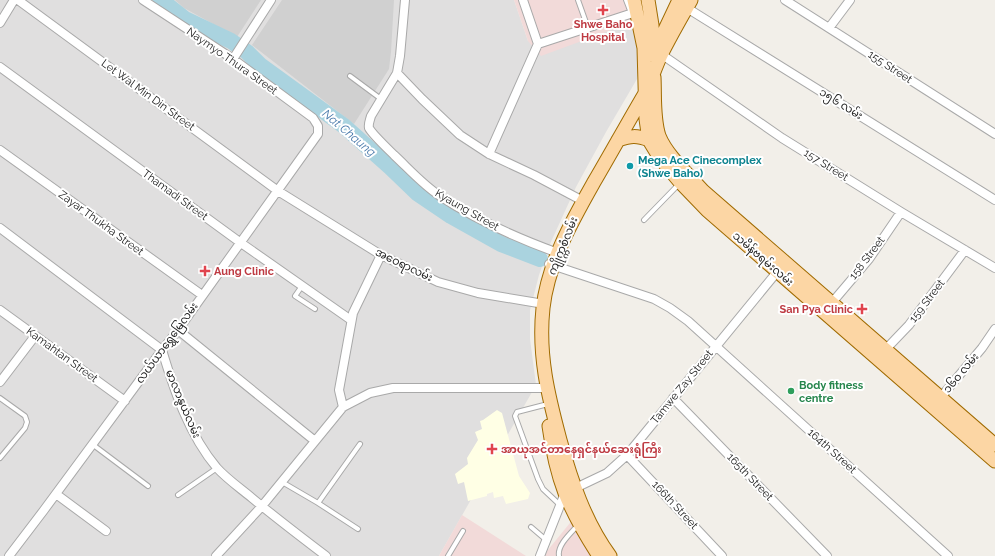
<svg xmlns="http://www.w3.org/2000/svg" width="995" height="556" viewBox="0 0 995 556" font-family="Raleway,'Noto Sans Myanmar',sans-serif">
	<rect width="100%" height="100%" fill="#f2efe9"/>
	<!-- residential -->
	<path fill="#e0dfdf" d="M0,0H514L528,41L636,21L641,59L637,79L606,132L576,187L550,244L539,275L530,310V339L536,385L439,556H0Z"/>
	<!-- commercial -->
	<path fill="#f2dad9" d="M514,0H631L636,21L541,56L528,41Z
		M462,515L526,556H439Z
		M574,518L596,556H543Z"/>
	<!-- education -->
	<path fill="#ffffe5" d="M497,410L502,413L519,476L530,493L528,499L506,504L503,496L494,498L493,492L487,494V496L468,501L464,482L458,484L455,474L468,464L467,458L478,440L475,432L482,429L480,421L483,420Z"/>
	<!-- religious -->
	<path fill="#d0d0d0" d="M175,0H261L237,37L184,8Z
		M282,0H394L391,52L389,69L354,124L252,45Z"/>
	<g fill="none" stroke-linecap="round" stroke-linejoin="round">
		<!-- river -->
		<path stroke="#aad3df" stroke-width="16" d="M161,0L185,19L231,41L247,52L260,65L344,126L390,167L417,193L451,216L501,244L540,259"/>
		<!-- lane casing -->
		<g stroke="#a9a9a9" stroke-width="6">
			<path id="lane" d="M578,0L588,28
				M626,0L631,13
				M350,76L381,99
				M644,220L679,184
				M302,286L295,296L315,309
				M0,398L25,416L27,422L25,428L0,458
				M548,404L517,412L515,416L538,479L543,489L560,505
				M92,444L148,486
				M282,482L318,503L358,529
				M178,495L217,468
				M318,503L360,444
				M531,527L545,539
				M448,556L463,531
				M559,556C557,545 571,533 578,525"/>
		</g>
		<!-- street casing -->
		<g stroke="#a9a9a9" stroke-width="10">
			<path id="street" d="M18,0L278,191L381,255L438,282L478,293L544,304
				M405,0L400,56L397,73L371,116C370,120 368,124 369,128C372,134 389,150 394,155C409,169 423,185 440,196C476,220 517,238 558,253
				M785,0L995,134
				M687,8L995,200
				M0,23L14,0
				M829,28L850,0
				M538,44L636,12
				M661,54L782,138L901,212L995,268
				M233,59L271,0
				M0,67L241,243L351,320
				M397,73L422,99L460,135L489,154L534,175L583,201
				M0,150L202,295
				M489,154L538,44L523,0
				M0,228L162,350C174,390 189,435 217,468C227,479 240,488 252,498C276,518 301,537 326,556
				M549,264L654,299L670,308L688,321L948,556
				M830,305L869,259L901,212
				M0,310L125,401
				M178,330L315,441
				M886,349L909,325L965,250
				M0,382L35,336
				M941,397L982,348L995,329
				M673,398L827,556
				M343,407L339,390L353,313L381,255
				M627,455L722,556
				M56,494L106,531
				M9,556L44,510L162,350L178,330L318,134V126L313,118L233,59L143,0
				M216,556L262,506L343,407L370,393L393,388H547
				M540,556L565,493L607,473L627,455L777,272"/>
		</g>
		<!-- primary casing -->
		<g stroke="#a06b00" stroke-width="15">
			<path id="primary" d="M634,0L644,48L646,119L649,140L660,158L680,182L707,210L995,461
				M648,0L652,25L653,50
				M653,55L679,0
				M654,77C655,96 653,118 659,136C667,156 689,175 703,191L995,445
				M618,140C631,136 636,135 649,140
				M549,426C552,448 557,472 565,493C574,515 586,536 599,556
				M610,556C585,522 571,480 560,440C548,395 538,355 543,308C548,263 572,221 594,182C611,153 627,124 644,95C651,82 655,67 662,53C671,35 681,18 691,0"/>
		</g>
		<!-- lane -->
		<use href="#lane" stroke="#fff" stroke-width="4"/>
		<!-- street -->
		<use href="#street" stroke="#fff" stroke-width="8"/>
		<!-- primary -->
		<use href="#primary" stroke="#fcd6a4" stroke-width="13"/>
	</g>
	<!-- markers -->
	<g fill="#e0444e" stroke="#fff" stroke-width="1.5">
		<path d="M601 4h4v4h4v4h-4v4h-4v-4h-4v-4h4z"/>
		<path d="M203 265h4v4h4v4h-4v4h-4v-4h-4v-4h4z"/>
		<path d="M860 303h4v4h4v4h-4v4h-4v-4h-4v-4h4z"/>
		<path d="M490 443h4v4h4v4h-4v4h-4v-4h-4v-4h4z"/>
	</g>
	<circle fill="#0f9aa8" stroke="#fff" stroke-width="1.5" cx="630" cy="166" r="4"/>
	<circle fill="#2e9e5b" stroke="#fff" stroke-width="1.5" cx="791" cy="391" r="4"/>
	<g text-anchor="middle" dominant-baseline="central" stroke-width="4" stroke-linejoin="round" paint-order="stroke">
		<!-- health labels -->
		<g font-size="11" font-weight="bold" fill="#be3a42" stroke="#fff" text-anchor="start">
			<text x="603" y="24" text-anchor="middle">Shwe Baho<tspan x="603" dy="13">Hospital</tspan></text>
			<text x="214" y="271">Aung Clinic</text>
			<text x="853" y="309" text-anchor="end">San Pya Clinic</text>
			<text x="501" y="449">အာယုအင်တာနေရှင်နယ်ဆေးရုံကြီး</text>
		</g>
		<!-- street labels -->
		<g font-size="11" fill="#222" stroke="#fff">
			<text transform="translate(232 61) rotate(35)">Naymyo Thura Street</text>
			<text transform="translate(890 67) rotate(33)">155 Street</text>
			<text transform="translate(148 95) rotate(36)">Let Wal Min Din Street</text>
			<text transform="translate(841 104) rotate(32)">၁၅၆ လမ်း</text>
			<text transform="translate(826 165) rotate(32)">157 Street</text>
			<text transform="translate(175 195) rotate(36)">Thamadi Street</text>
			<text transform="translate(467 210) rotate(30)">Kyaung Street</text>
			<text transform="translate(101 223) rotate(36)">Zayar Thukha Street</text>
			<text transform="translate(563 246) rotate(-68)">ကျိုက္ကစံလမ်း</text>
			<text transform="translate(867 258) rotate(-53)">158 Street</text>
			<text transform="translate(763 259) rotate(41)">သမိန်ဗရမ်းလမ်း</text>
			<text transform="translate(404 265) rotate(26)">အဝေရာလမ်း</text>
			<text transform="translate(927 301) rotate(-53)">159 Street</text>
			<text transform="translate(167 343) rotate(-54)">လယ်ယာရွှေမြေလမ်း</text>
			<text transform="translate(62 355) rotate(36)">Kamahtan Street</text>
			<text transform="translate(961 373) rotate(-50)">၁၆၀ လမ်း</text>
			<text transform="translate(682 387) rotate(-51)">Tamwe Zay Street</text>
			<text transform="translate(183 404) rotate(67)">မာလာနွယ်လမ်း</text>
			<text transform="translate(832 451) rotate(42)">164th Street</text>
			<text transform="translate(750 477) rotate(46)">165th Street</text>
			<text transform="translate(675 505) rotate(47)">166th Street</text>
		</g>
		<!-- culture labels -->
		<g font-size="11" font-weight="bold" fill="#0d838f" stroke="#fff" text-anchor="start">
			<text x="638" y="160">Mega Ace Cinecomplex<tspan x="638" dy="13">(Shwe Baho)</tspan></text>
		</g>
		<!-- leisure labels -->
		<g font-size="11" font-weight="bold" fill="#27864d" stroke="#fff" text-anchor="start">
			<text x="799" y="385">Body fitness<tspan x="799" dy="13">centre</tspan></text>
		</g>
		<!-- water labels -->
		<g font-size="12" font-style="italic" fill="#4a7aab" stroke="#fff">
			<text transform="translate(349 133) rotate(40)">Nat Chaung</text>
		</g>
	</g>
</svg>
